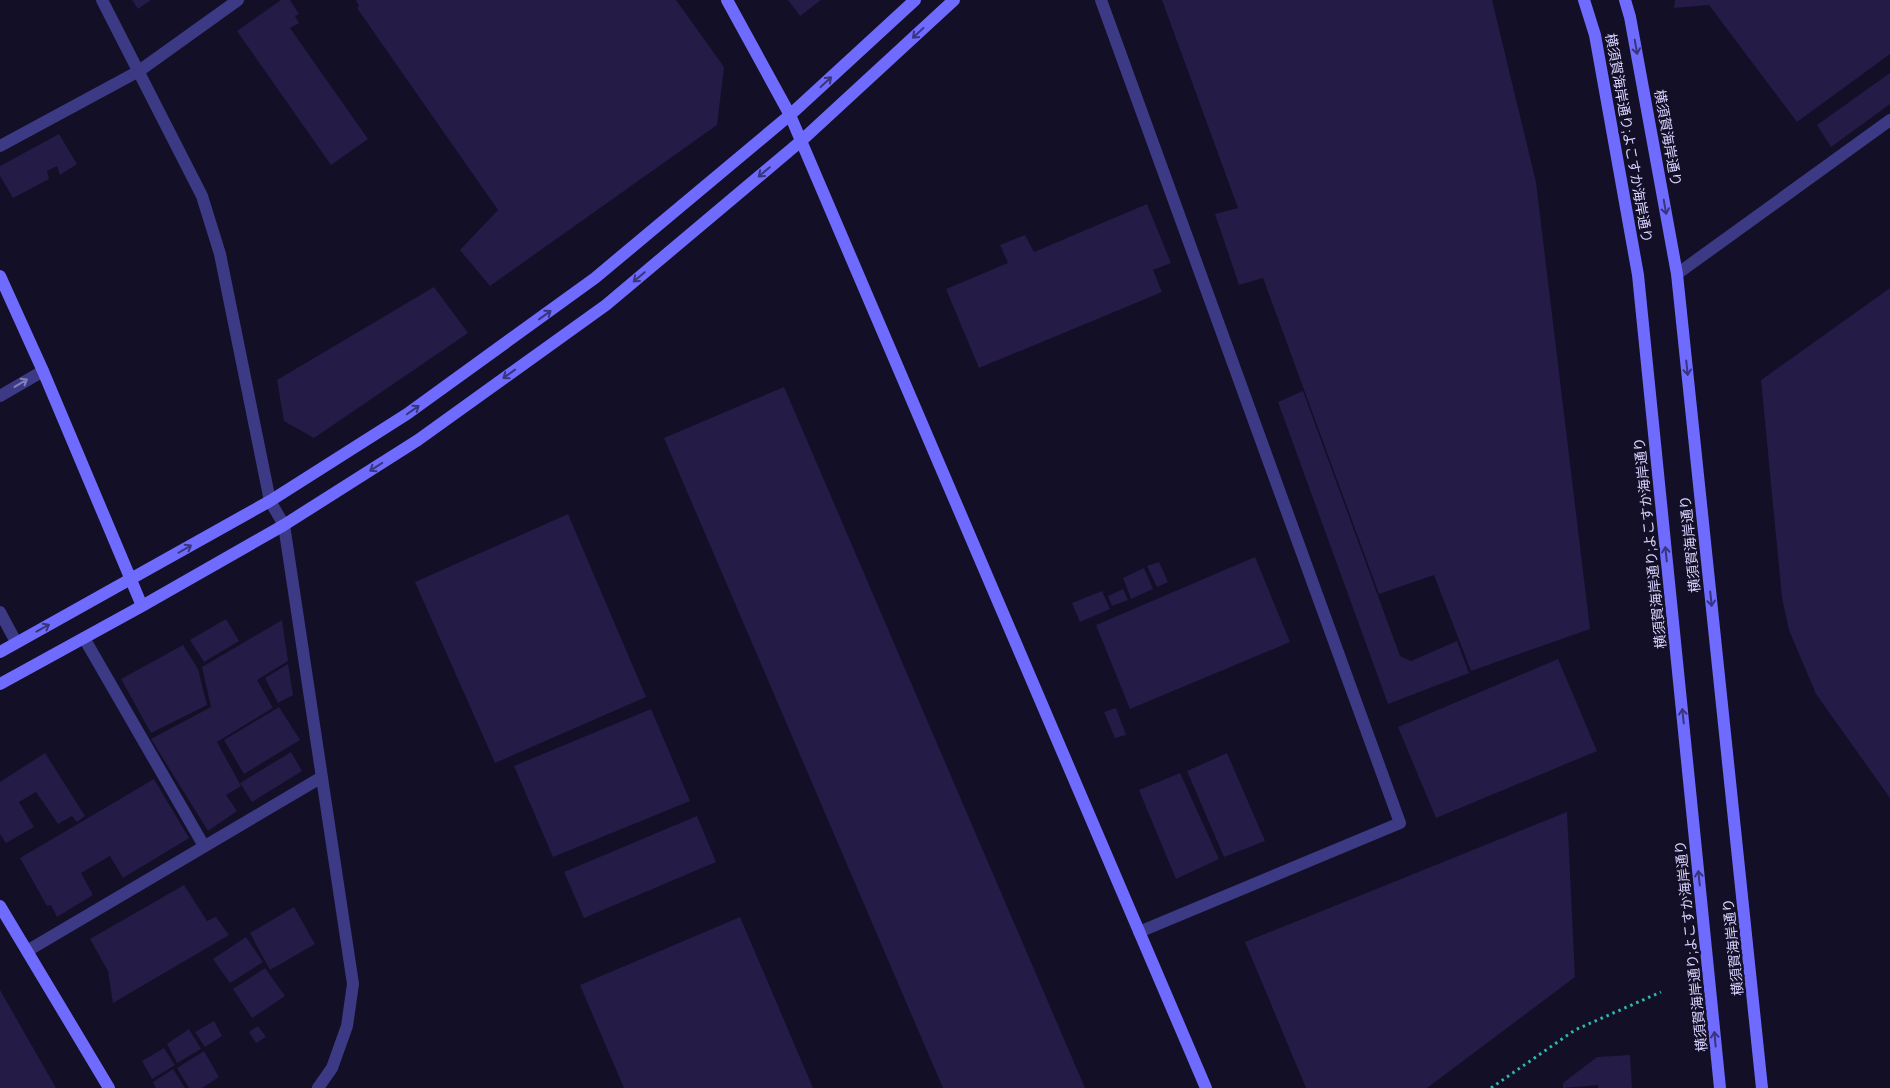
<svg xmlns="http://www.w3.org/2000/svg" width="1890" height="1088" viewBox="0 0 1890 1088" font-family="Montserrat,'Noto Sans JP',sans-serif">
	<rect width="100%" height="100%" fill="#130f26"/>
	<!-- building -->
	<path fill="#241b47" d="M132,0H151L138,9Z
		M281,0H290L299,14L295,16L299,23L290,28L368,139L331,165L237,31Z
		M356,0H676L724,67L717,125L490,286L460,250L498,210L357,8L359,6Z
		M788,0H821L800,16Z
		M1162,0H1492L1536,182L1590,629L1471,671L1434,575L1379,594L1263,278L1239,285L1215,214L1238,208Z
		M1675,0H1890V54L1797,122L1709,5L1674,8Z
		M1890,73V104L1831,147L1817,125Z
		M59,134L77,164L60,175L57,166L47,171L49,179L13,198L0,176V166Z
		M1147,204L1171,263L1153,270L1162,292L979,368L946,289L1008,263L1000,245L1025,235L1034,252Z
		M434,287L468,333L314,438L284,421L277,380Z
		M1890,288V798L1816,694L1789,630L1782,598L1761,380Z
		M784,387L1085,1088H943L664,438Z
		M1303,391L1400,656L1411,661L1457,641L1469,673L1388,704L1278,402Z
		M568,514L646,697L495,763L415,582Z
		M1255,557L1290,642L1130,709L1096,625Z
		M1159,562L1168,582L1157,587L1147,566Z
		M1144,568L1153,589L1131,599L1123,578Z
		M1123,589L1128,600L1112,606L1108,596Z
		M1102,591L1110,609L1080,622L1072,603Z
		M226,619L239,641L204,662L190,640Z
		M282,620L288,661L257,680L273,708L217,742L241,786L226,795L237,811L208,831L151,739L211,707L202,667Z
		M183,645L198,669L207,705L151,733L121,679Z
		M1558,659L1597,751L1436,818L1398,727Z
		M288,664L293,695L278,703L265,678Z
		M279,707L300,740L244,774L224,740Z
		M1116,708L1126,735L1115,738L1104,712Z
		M651,709L690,801L553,857L514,766Z
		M291,752L302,771L252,802L240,783Z
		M45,753L85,816L77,822L72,816L58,824L36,792L19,802L34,827L6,843L0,834V782Z
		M1227,753L1265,841L1224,857L1187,771Z
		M1180,773L1219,859L1176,879L1139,790Z
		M154,779L189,838L123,878L110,856L81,873L93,895L57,917L51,905L47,906L20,858Z
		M1567,812L1575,977L1427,1088H1306L1245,942Z
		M697,816L716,862L584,918L564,872Z
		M184,885L207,921L216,917L229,935L113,1003L108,971L90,939Z
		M294,907L315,944L270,970L250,933Z
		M740,917L813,1088H624L580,985Z
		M246,937L263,962L230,983L213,959Z
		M265,968L285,996L252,1018L233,989Z
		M0,990L56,1088H0Z
		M214,1021L222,1036L205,1047L195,1032Z
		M258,1026L266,1037L256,1043L249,1032Z
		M189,1029L201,1049L177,1063L167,1044Z
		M164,1048L175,1065L152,1079L142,1061Z
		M204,1051L219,1077L202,1088H189L177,1068Z
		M1630,1055L1632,1088H1598V1085L1563,1088V1083L1597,1057Z
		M173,1069L185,1088H156L153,1082Z"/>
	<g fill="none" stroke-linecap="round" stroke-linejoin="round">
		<!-- path -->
		<path stroke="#2fb8b0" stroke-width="3" stroke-dasharray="2.5 4" stroke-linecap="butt" d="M1491,1088L1575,1030L1661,992"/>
		<!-- lane -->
		<path stroke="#3d3a85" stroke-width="12" d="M1677,274L1890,120"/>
		<!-- street -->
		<path stroke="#3d3a85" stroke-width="12" d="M102,0L202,196L220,254L270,501L284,525L353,984L347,1026L332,1068L318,1088
			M1101,0L1400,823L1139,932
			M0,146L139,71L238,0
			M0,396L43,371
			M0,612L16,642
			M84,638L204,846
			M27,951L322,777"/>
		<!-- secondary -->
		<path stroke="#6f6bff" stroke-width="12" d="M727,0L790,115L1206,1088
			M1584,0L1595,35L1638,275L1720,1088
			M1625,0L1630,17L1677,274L1762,1088
			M0,276L43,371L142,606
			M0,652L270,501L407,414L595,278L790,115L915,0
			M0,684L142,606L284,525L418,440L606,305L801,141L954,0
			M0,906L109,1088"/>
	</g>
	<!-- one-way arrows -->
	<defs><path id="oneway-shaft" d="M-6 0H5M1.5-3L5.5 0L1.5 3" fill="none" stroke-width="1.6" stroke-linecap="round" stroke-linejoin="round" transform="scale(1.25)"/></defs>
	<g stroke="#38347d">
		<use href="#oneway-shaft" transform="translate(918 33) rotate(137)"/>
		<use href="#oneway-shaft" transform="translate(1636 47) rotate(80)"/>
		<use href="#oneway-shaft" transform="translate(826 82) rotate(-43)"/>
		<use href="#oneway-shaft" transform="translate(764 172) rotate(140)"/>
		<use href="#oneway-shaft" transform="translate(1665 207) rotate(80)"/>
		<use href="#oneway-shaft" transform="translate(639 277) rotate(140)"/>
		<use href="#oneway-shaft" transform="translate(545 315) rotate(-36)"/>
		<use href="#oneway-shaft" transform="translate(1687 368) rotate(84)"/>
		<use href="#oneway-shaft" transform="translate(509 374) rotate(144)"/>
		<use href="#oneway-shaft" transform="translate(413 410) rotate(-35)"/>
		<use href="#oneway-shaft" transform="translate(376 467) rotate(147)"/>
		<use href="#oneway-shaft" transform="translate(185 549) rotate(-30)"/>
		<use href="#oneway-shaft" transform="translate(1666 554) rotate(-96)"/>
		<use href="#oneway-shaft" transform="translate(1711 599) rotate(84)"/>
		<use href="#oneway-shaft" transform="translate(43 628) rotate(-29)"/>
		<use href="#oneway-shaft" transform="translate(1683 716) rotate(-96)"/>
		<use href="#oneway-shaft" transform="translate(1699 878) rotate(-96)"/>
		<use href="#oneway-shaft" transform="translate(1715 1039) rotate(-95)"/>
	</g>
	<use stroke="#837fbc" href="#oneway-shaft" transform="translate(21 383) rotate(-31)"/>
	<g text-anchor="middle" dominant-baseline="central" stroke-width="5" stroke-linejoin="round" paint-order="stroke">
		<!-- street labels -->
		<g font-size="14" fill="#d9d4ff" stroke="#130f26">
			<text transform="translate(1629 138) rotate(80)">横須賀海岸通り;よこすか海岸通り</text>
			<text transform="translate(1668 138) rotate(80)">横須賀海岸通り</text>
			<text transform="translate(1650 543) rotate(-96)">横須賀海岸通り;よこすか海岸通り</text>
			<text transform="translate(1690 544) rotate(-96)">横須賀海岸通り</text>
			<text transform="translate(1691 946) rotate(-96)">横須賀海岸通り;よこすか海岸通り</text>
			<text transform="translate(1733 947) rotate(-96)">横須賀海岸通り</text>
		</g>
	</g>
</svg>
